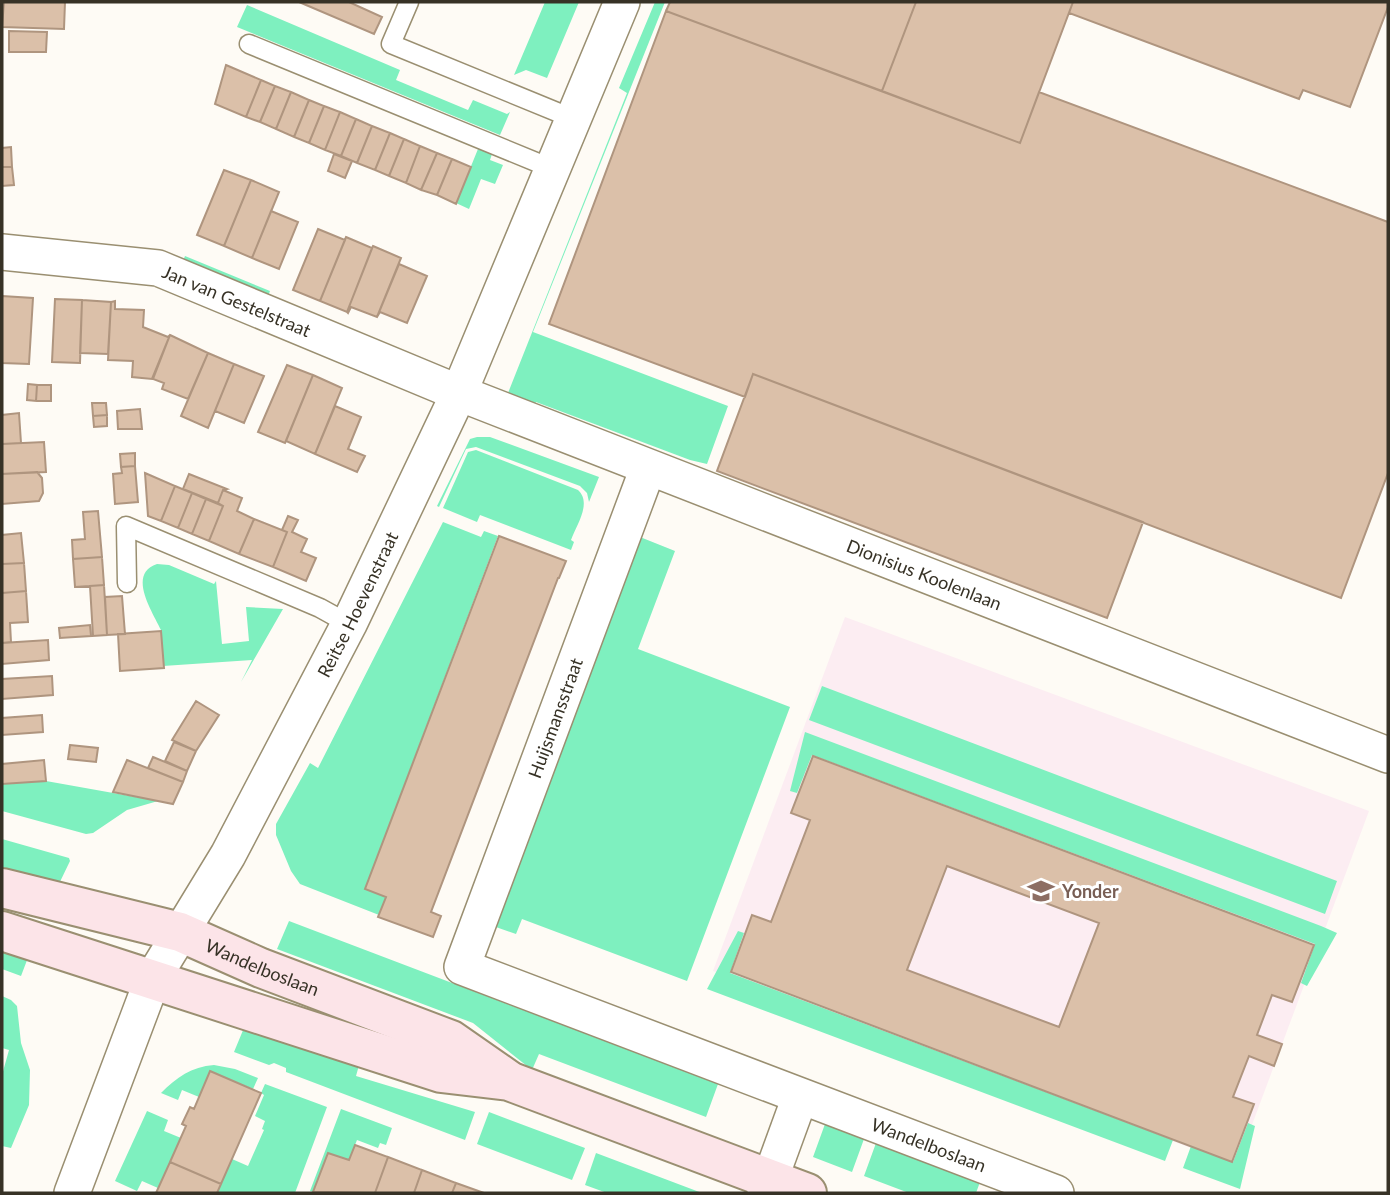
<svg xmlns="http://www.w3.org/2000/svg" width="1390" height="1195" viewBox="0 0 1390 1195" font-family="Lato,sans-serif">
	<rect width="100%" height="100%" fill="#fefbf5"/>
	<!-- education -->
	<path fill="#fcedf2" d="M845,617L1369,811L1237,1165L713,971Z"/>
	<!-- green -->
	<path fill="#7ef0bf" d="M545,2H579L547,78L526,70L514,75Z
		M655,2H665L533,332L728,406L707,464L690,460L536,402L531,410L506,398L627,93L619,88Z
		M247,5L400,70L396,80L468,110L473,100L507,114L510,112L500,135L237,27Z
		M478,149L492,154L490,160L503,165L495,184L481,179L469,209L456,203Z
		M185,256L270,291L266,301L181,266Z
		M477,437H490L599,477L589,502L587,493L580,486L476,447L466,449L439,507L437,506L470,439Z
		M476,450L578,490C592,503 577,524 571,540L574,542L571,550L480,515L477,522L443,508L468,452Z
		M443,522L481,537L484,531L498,536L365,889L386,897L379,915L300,884L291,871L276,835V824L310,763L318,768Z
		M640,537L675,551L638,649L790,707L687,981L522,919L516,934L493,926Z
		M157,564L169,565L214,584L216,581L222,644L249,641L246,607L283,609L241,682L252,660L163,666L161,632H158L161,630C152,611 127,574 157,564Z
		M822,686L1337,881L1325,914L809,720Z
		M805,732L1321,926L1337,933L1307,986L1301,983L1315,944L812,755L797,793L790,791Z
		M46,781L158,801L127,810L93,833L86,834L2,811V784Z
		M2,839L69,858L70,861L57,888L2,877Z
		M289,921L718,1084L706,1117L539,1054L532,1070L473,1023L277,949Z
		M738,931L744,933L730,973L1173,1140L1165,1161L707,989Z
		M2,946L29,955L21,976L2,969Z
		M2,996L11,1000L17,1006L21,1043L30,1070L29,1105L11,1148L2,1146V1075L9,1050L2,1048Z
		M246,1023L361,1058L356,1076L475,1112L465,1140L286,1072V1068L274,1063L269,1065L234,1052Z
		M214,1065L235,1069L258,1078L253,1089L210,1071L199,1097L182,1090L178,1100L161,1093C177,1077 191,1067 214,1065Z
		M265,1084L327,1107L295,1193H217L232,1159L248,1166L264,1130L262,1129L265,1121L255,1116L264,1095L261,1093Z
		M341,1109L392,1128L386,1145L380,1143L378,1148L357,1140L349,1160L328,1153L313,1192L310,1191Z
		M147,1111L168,1120L164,1131L181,1138L158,1188L142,1181L137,1191L115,1181Z
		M489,1112L585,1148L572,1180L477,1144Z
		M1248,1123L1255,1126L1240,1189L1183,1168L1191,1146L1233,1162Z
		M825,1124L864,1139L852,1172L813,1157Z
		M876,1143L980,1182L976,1193H909L864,1176Z
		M596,1153L702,1193H607L585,1185Z"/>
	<!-- building -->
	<path fill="#dbc0a9" stroke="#af957f" stroke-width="2" fill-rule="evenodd" d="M4,2H65L64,29L2,27Z
		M299,2H349L382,17L374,34Z
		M670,2H916L882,91L666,11Z
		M916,2H1073L1020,143L882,91Z
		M1073,2H1388V7L1350,107L1303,90L1299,99L1069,13Z
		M666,11L1020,143L1039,92L1388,222V473L1341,598L753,374L745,397L549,324Z
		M9,31L47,32L46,52H9Z
		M226,65L261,80L246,117L215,104Z
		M261,80L275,86L260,122L246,117Z
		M275,86L291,92L276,129L260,122Z
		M291,92L309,100L294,137L276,129Z
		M309,100L324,106L309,143L294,137Z
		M324,106L340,112L325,150L309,143Z
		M340,112L356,119L341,156L325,150Z
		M356,119L372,126L357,163L341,156Z
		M372,126L390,133L375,170L357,163Z
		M390,133L404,139L389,176L375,170Z
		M404,139L420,146L406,183L389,176Z
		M420,146L437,153L421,190L406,183Z
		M11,147L12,167H2V148Z
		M437,153L452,159L437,195L421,190Z
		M334,154L352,161L345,178L328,171Z
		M452,159L471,167L456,204L437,195Z
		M2,167H12L14,185L2,186Z
		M224,170L251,180L224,246L197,235Z
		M251,180L279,192L252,258L224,246Z
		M271,211L298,222L279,269L252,258Z
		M318,229L345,240L320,301L293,290Z
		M346,237L372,248L347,312L320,301Z
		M373,246L401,258L377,317L351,307L348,313L347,312Z
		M399,264L427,276L407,323L380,312L377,317Z
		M2,296L33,298L29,364L2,363Z
		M55,299L82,300L80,363L52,362Z
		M82,300L111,302L108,354L80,353Z
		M115,301V309L144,310L143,327L168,337L170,335L152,379L132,377L133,361L108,360L111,302Z
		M170,335L208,353L188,399L162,389L164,383L153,379Z
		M208,353L234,364L208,428L181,416Z
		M234,364L264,376L244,423L215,411Z
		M287,365L313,375L285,443L258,432Z
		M753,374L1143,522L1107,618L717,471Z
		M313,375L342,388L315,454L286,441Z
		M28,384L37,385L36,401L27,400Z
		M37,385H51V401H36Z
		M92,403H106L107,415L93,416Z
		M335,406L361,417L348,449L365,456L357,472L315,454Z
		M140,409L142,429H118L117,411Z
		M19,413L21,443L2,444V415Z
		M107,415V426L94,427L93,416Z
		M44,442L46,472L2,474V444Z
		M135,453V466L121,467L120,454Z
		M135,466L138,502L115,504L113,474L122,473L121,467Z
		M37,472L42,478L43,493L39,501L2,504V474Z
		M145,473L175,486L161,521L148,516Z
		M189,474L227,489L223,490L218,503L183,489Z
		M175,486L192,493L178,528L161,521Z
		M223,490L242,498L237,511L254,519L239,554L209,541L223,506L218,503Z
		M192,493L206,499L192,534L178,528Z
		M206,499L223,506L209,541L192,534Z
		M98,511L102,557L73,559L72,540L85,539L83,512Z
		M288,516L298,520L292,532L307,539L301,552L316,558L306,581L273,567L287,532L282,530Z
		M254,519L287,532L273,567L239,554Z
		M21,533L24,563L2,564V535Z
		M499,536L566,561L559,578H558L431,912L441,916L433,937L378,917L386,897L365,889Z
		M102,557L104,585L75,587L73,559Z
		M24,563L26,591L2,593V564Z
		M104,585L107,635L93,636L90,586Z
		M26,591L28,622L10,623L11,642L2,643V593Z
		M122,596L125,634L107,635L105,597Z
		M90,625L91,636L60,638L59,628Z
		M161,631L164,668L120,671L118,634Z
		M48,640L49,660L2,664V643Z
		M52,676L53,695L2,699V679Z
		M196,701L219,715L196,751L172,740Z
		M42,715L43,732L2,735V718Z
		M174,742L196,751L187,771L165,761Z
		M70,745L98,748L96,762L68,759Z
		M813,756L1314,945L1292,1002L1272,995L1257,1035L1282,1044L1274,1066L1249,1056L1233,1097L1254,1104L1232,1162L731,972L752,915L771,922L810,820L791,813ZM947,866L1099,923L1059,1027L907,970Z
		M153,757L187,771L183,782L148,768Z
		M44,760L46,781L2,784V764Z
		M127,760L183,782L173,804L113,792Z
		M210,1071L261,1093L221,1184L170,1162L186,1126L182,1124L190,1107L194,1109Z
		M355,1145L388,1157L375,1193L313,1192L328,1153L349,1160Z
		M388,1157L422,1170L414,1193H375Z
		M170,1162L221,1184L217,1193H156Z
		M422,1170L456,1183L452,1193H414Z
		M456,1183L484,1193H452Z"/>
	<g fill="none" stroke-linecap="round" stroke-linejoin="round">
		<!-- lane casing -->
		<g stroke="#9a8f71" stroke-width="21">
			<path id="lane" d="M409,2L391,44L574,119
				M249,44L553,169
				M127,583L126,526L320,608L349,624"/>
		</g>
		<!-- street casing -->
		<g stroke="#9a8f71" stroke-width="38">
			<g id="street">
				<path id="s1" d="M2,252L158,268L459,393L1388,755"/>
				<path id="s2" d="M648,468L462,967L1056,1193"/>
				<path id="s3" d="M72,1193L153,978L228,855L349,624L459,393L622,2"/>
				<path d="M765,1193L800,1097"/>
			</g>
		</g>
		<!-- secondary casing -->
		<g stroke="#9a8f71" stroke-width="42">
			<g id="secondary">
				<path id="s4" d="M2,888L180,932L261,968L451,1040L507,1079"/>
				<path d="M2,931L441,1073L509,1081L807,1193"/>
			</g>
		</g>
		<!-- lane -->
		<use href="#lane" stroke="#fff" stroke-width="18"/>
		<!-- street -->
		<use href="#street" stroke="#fff" stroke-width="35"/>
		<!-- secondary -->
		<use href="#secondary" stroke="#fce4e8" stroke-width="38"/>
	</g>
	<!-- icons -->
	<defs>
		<g id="university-bare" transform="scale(2.1)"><path d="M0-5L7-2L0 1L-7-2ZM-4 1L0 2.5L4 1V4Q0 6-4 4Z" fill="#8d6e63" stroke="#fff" stroke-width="2.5" paint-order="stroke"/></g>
	</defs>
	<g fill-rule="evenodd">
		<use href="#university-bare" x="1041" y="891"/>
	</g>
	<g text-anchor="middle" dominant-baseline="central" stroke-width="6" stroke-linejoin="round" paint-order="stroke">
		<!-- street labels -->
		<g font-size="18" fill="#373226" stroke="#fff">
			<text stroke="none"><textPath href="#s1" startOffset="242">Jan van Gestelstraat</textPath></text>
			<text stroke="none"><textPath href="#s1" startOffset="982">Dionisius Koolenlaan</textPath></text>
			<text stroke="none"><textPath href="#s3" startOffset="656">Reitse Hoevenstraat</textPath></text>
			<text transform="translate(555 718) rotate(-70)">Huijsmansstraat</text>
			<text stroke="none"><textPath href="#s4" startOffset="273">Wandelboslaan</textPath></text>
			<text stroke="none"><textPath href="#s2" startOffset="1032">Wandelboslaan</textPath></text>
		</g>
		<!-- education labels -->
		<g font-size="18" font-weight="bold" fill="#785e54" stroke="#fff" text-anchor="start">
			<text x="1062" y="891">Yonder</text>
		</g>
	</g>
	<!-- border -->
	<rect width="1390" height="1195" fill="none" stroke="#373226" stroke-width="7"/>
</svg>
